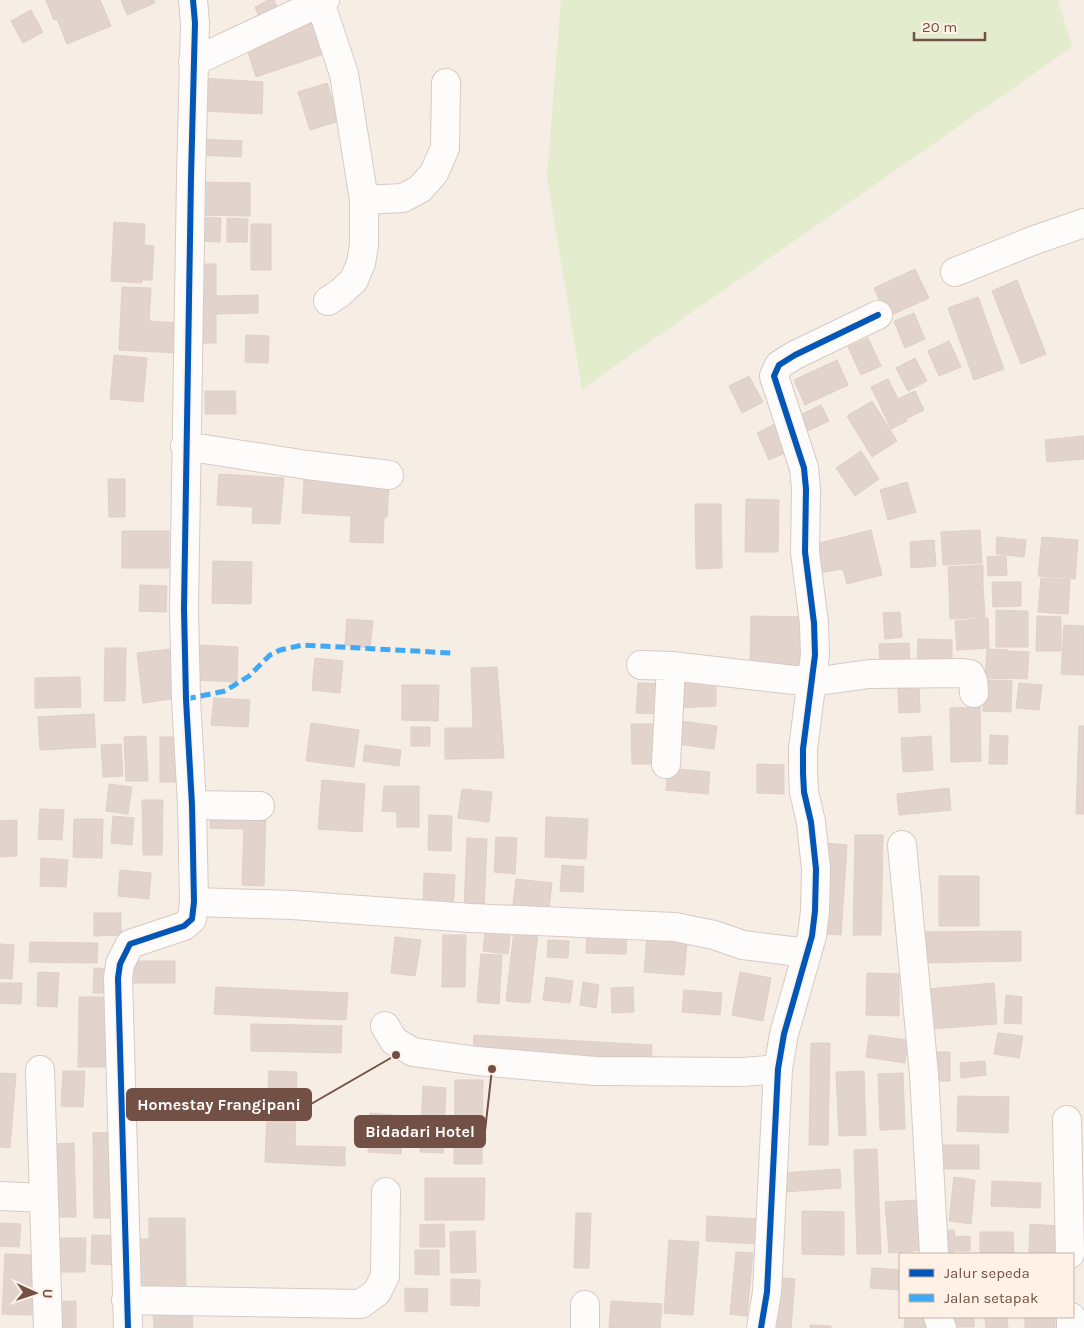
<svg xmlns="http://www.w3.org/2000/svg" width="1084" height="1328" viewBox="0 0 1084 1328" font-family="Karla,sans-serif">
	<rect width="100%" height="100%" fill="#f6ede5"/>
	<!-- green -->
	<path fill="#e4ecce" d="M561,0H1058L1072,47L582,389L547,177Z"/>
	<!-- building -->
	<path fill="#e2d4cd" stroke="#dfcfc7" d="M46,0H100L111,26L67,44L57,19L54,20Z
		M121,0H154L155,3L127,15Z
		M268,0H274L278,9L260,19L255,7Z
		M31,10L43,32L23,43L11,21Z
		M317,22L327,53L256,77L246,46Z
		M203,78L263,82L262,114L201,111Z
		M327,83L339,121L310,130L298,92Z
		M200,139L242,141L241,157L199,155Z
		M196,182L250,183V216L196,215Z
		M195,217L221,218L220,242L195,241Z
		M227,218L248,219L247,242H227Z
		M114,222L145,224L144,245L154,246L152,280H142V283L111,281Z
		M251,224H271V270H251Z
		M193,264H216V296L258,295V313L216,314V343H193Z
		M915,269L929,298L887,317L874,288Z
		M1017,280L1046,354L1021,364L992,291Z
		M122,287L151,288L149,321L178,323L177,353L119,350Z
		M978,297L1004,369L974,380L948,308Z
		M914,313L925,339L905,348L894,321Z
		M246,335L269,336L268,363L245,362Z
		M868,338L881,366L861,375L848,347Z
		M949,341L961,367L939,376L928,351Z
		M114,355L147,358L143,402L110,399Z
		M915,358L927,381L908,391L896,368Z
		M837,360L848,385L805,405L794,380Z
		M749,376L763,402L742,413L729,386Z
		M888,379L898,399L915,391L924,410L906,419L907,421L891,429L871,387Z
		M205,391H235L236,414H205Z
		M872,401L897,441L872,457L847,416Z
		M821,405L829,421L803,433L796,417Z
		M777,423L790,451L769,460L757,433Z
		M1084,436V459L1047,462L1045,440Z
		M861,451L879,479L855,496L836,468Z
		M219,474L284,478L280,524L252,523L253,507L217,505Z
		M108,479H125V517H109Z
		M304,480L389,484L387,517L384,518L383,543L350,542L351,516L302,513Z
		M907,482L916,512L888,520L880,490Z
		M746,499L779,500L778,552H745Z
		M695,504H721L722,568L696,569Z
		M871,530L882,575L847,584L843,569L813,574L808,546Z
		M980,530L982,563L943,565L941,532Z
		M122,531H169V568H122Z
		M997,537L1026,540L1024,557L996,554Z
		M1042,537L1078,540L1075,579L1038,576Z
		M934,540L936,566L911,568L910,542Z
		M1006,556L1007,575L988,576L987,557Z
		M213,561L252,562L251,604L212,603Z
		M983,565V586L949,587L948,567Z
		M1041,578L1070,580L1068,614L1038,612Z
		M992,582H1021V606L993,607Z
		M140,585L167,586L166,612L139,611Z
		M983,586L985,617L950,619L949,587Z
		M996,610L1028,611V647H996Z
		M900,612L902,637L885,639L883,613Z
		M751,616L805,617L804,667L750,665Z
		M1037,616L1061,617V651H1036Z
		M988,618L989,648L957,650L955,621Z
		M347,619L373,621L370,648L345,645Z
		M1064,625L1084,626V675L1061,674Z
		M918,639L952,640V668H917Z
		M909,643L910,669L880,670L879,644Z
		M196,645L238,647L237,682L194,680Z
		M105,648H126L125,701H104Z
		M171,649L178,698L143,703L137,653Z
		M987,649L1008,650L1007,679L985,678Z
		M1009,651L1029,652L1027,679L1008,678Z
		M315,658L343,661L340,693L312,690Z
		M497,667L504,758L445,759V728H473L471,668Z
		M80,677L81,707L35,708V678Z
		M984,680L1012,681L1011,712L983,711Z
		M716,681V706L677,708L676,682Z
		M638,683L663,684L661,714L636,713Z
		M1019,683L1042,685L1039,710L1016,708Z
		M402,685H439L438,721L402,720Z
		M919,686L920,712L899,713L898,687Z
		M214,698L250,700L248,727L211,725Z
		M980,707L981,761L951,762L950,708Z
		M94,714L96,747L40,750L38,717Z
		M673,720L717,726L714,749L670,743Z
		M311,723L359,730L354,767L306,761Z
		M631,724H661L662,764H632Z
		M1079,726H1084V814H1076Z
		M411,727H430V746H411Z
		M990,735L1008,736L1007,764H989Z
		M146,736L148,781H126L124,737Z
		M931,736L933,770L903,772L901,738Z
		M160,737H178L179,782H160Z
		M121,744L123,776L103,777L101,745Z
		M365,745L401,750L399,766L363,761Z
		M757,764L784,765V794L757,793Z
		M668,768L710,772L708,794L666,790Z
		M322,780L365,784L362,832L318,829Z
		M109,784L132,787L128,814L106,811Z
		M384,786H419V827H397V812L382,811Z
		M949,788L951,810L899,815L897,794Z
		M462,789L492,792L489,822L458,818Z
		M142,800H163L162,855H143Z
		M211,807L266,808L264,886L242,885L244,829L210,828Z
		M40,809L64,810L62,840L38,839Z
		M429,815L452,816L451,851L428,850Z
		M113,816L134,818L132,845L111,843Z
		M546,817L588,819L586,859L545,857Z
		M74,819H103L102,858L73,857Z
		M17,820V856L0,857V821Z
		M855,835H883L881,935H853Z
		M496,837L517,838L515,874L494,872Z
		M467,838L487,839L484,910L464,909Z
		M825,843L847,845L841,935L818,933Z
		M41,858L68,860L66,887L40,886Z
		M562,865L584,867L583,892L560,891Z
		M120,870L151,873L149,899L118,896Z
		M424,873L455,875L453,910L423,908Z
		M939,876H979V926H939Z
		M516,879L552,883L548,916L512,912Z
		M94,913H121V935L94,936Z
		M486,925L511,928L508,954L483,951Z
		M514,930L538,933L530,1003L506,1001Z
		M1021,931V961L919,963V932Z
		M587,932L627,934L626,954L586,953Z
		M443,935H466L465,987H442Z
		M395,937L421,940L415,976L391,973Z
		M647,937L687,941L684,975L644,972Z
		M548,940L569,941L568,958L547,957Z
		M30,942L98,943L97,963L29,962Z
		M0,944L14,945L12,979L0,978Z
		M481,954L502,955L499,1004L477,1002Z
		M134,961H175V983H134Z
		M94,968L112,969L111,993H93Z
		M38,972L59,973L57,1007L37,1006Z
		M740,972L771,978L763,1021L732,1015Z
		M867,973L899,974V1016L866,1015Z
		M546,977L573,981L570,1003L543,1000Z
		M583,982L599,985L596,1008L580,1005Z
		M0,983H22L21,1004L0,1003Z
		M994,983L997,1024L930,1029L927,989Z
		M216,987L348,993L346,1020L214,1014Z
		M633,987L634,1012L612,1013L611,988Z
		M684,990L722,993L720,1015L682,1012Z
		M1006,995L1022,997L1021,1024L1004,1023Z
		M79,997H108L107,1067H78Z
		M251,1024L342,1026L341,1053L251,1051Z
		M998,1033L1023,1036L1019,1058L994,1054Z
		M474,1035L652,1045L651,1068L473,1058Z
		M869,1035L908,1040L905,1063L866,1057Z
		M811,1043H830L828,1145H809Z
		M934,1052H950V1081H934Z
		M985,1061L986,1075L961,1078L960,1063Z
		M63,1071H85L83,1107L61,1106Z
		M269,1071L297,1072L295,1146L345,1147V1166L265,1162Z
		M864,1071L866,1135L839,1136L836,1072Z
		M0,1073L16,1074L10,1148L0,1147Z
		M903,1073L905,1129L880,1130L878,1074Z
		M455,1080H483L482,1164H454Z
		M423,1086L446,1088L443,1153L420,1152Z
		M958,1096L1009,1097L1008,1133L957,1131Z
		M370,1113L404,1116L401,1154L368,1152Z
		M111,1132L112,1218H94L93,1133Z
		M74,1143L76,1217H56L54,1144Z
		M934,1145H979V1169H934Z
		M877,1149L881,1254H857L854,1150Z
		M840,1169L841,1188L783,1192L782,1173Z
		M954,1177L975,1180L971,1224L949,1221Z
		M425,1178H485L484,1220H425Z
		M992,1181L1041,1183L1040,1208L991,1206Z
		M919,1200L923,1250L889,1253L885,1202Z
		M802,1211L844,1212V1255L802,1254Z
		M576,1213H591L589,1268H574Z
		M707,1216L758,1219L757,1244L706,1241Z
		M149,1218H185L186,1292L131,1294L130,1239H149Z
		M0,1223L21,1224L19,1247L0,1246Z
		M444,1224L445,1247H420V1225Z
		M1030,1224L1058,1226L1056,1253L1029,1252Z
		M954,1230L955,1237L970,1236V1251H953V1254H937L935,1231Z
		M475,1231L476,1272L451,1273L450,1232Z
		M980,1232H1013L1014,1254H980Z
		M92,1235L121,1236L120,1265L91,1264Z
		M59,1238H86L85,1272H58Z
		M669,1240L699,1242L693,1315L664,1313Z
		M415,1250H439V1275L415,1274Z
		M736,1252L753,1253L747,1316L730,1314Z
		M5,1254L35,1255L32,1315L2,1314Z
		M872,1268L900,1270V1290L870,1288Z
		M773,1277L795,1279L791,1328H768Z
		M451,1279L480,1280L479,1306L451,1305Z
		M405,1288L428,1289L427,1312L405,1311Z
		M76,1301V1328H51L50,1302Z
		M611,1301L662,1304L660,1328H609Z
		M192,1313L193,1328H154L153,1314Z
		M905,1317H926L925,1328H904Z
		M948,1317H974V1327H948Z
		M985,1317H1007L1008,1328H986Z
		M1025,1317H1055V1328H1025Z
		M810,1325L831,1326V1328H810Z"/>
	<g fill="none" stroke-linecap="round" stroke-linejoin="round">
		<!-- minor casing -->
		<g stroke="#d7cac3" stroke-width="30">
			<path id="minor" d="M320,2L344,74L364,200V245L361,263L354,280L340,293L328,301
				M193,62L325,0
				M364,200L403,198L420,189L434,173L445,148L446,83
				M955,272L1032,241L1084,223
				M185,446L307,465L389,475
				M641,665L671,666L812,682L869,674L963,673L970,674L973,681L974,693
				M666,764L671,666
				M192,805L260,806
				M902,845L924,1074L934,1254
				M194,902L292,905L471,918L675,927L714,935L743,945L807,953
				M385,1026L394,1041L413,1052L477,1061L595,1071L743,1072L778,1069
				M40,1070L48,1328
				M1067,1120L1070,1254
				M0,1196L44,1198
				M126,1300L361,1304L377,1292L385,1276L386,1192
				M938,1317L942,1328
				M1071,1317V1328
				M128,1328L118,978L120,964L130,944L184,926L192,919L194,902L192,805L186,699L184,609L191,177L195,23L193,0
				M585,1328V1305
				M761,1328L767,1292L778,1069L784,1034L812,936L815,911L816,869L811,822L804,792L803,773V749L815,655L814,623L805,552L806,489L804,468L774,376L779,365L795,355L878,315"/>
		</g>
		<!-- minor -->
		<use href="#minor" stroke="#fefcfb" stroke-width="28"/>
		<!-- quiet -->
		<path stroke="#3fa9f5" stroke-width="5" stroke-dasharray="10 5" stroke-linecap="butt" d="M186,699L225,691L249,676L270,655L280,650L303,645L451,653"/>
		<!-- cycleway casing -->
		<g stroke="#fff1e5" stroke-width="9">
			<path id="cycleway" d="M128,1328L118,978L120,964L130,944L184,926L192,919L194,902L192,805L186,699L184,609L191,177L195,23L193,0
				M761,1328L767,1292L778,1069L784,1034L812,936L815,911L816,869L811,822L804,792L803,773V749L815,655L814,623L805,552L806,489L804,468L774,376L779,365L795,355L878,315"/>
		</g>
		<!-- cycleway -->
		<use href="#cycleway" stroke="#0057b8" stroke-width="6"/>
	</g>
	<!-- callouts -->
	<path fill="none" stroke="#735045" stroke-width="2" d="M396 1055L311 1104M492 1069L485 1131"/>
	<g fill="#735045" stroke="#fff1e5" stroke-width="2">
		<circle cx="396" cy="1055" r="5"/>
		<circle cx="492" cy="1069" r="5"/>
	</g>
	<g fill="#735045" stroke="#735045" stroke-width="2">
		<rect x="127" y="1089" width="184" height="31" rx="5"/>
		<rect x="355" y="1116" width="130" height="31" rx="5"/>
	</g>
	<g font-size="16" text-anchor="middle" font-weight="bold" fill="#fff">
		<text x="219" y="1110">Homestay Frangipani</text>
		<text x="420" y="1137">Bidadari Hotel</text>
	</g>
	<!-- legend -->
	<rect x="899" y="1253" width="175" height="65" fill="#fff1e5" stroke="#c7b1a5"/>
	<rect x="909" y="1269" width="25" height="8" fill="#0057b8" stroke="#c7b1a5"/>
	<text x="944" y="1278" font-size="15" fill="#735045">Jalur sepeda</text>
	<rect x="909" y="1294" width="25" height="8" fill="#3fa9f5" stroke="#c7b1a5"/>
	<text x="944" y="1303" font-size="15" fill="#735045">Jalan setapak</text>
	<!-- north arrow -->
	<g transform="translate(35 1293) rotate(93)" stroke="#fff1e5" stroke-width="4" paint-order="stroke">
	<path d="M0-4L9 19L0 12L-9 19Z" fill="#735045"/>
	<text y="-8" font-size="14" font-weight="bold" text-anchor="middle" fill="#735045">U</text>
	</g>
	<!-- scale -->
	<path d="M914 32v8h71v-8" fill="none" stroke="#735045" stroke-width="2.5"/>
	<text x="922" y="32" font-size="15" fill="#735045" stroke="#fff1e5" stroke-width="4" paint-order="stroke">20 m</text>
</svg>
